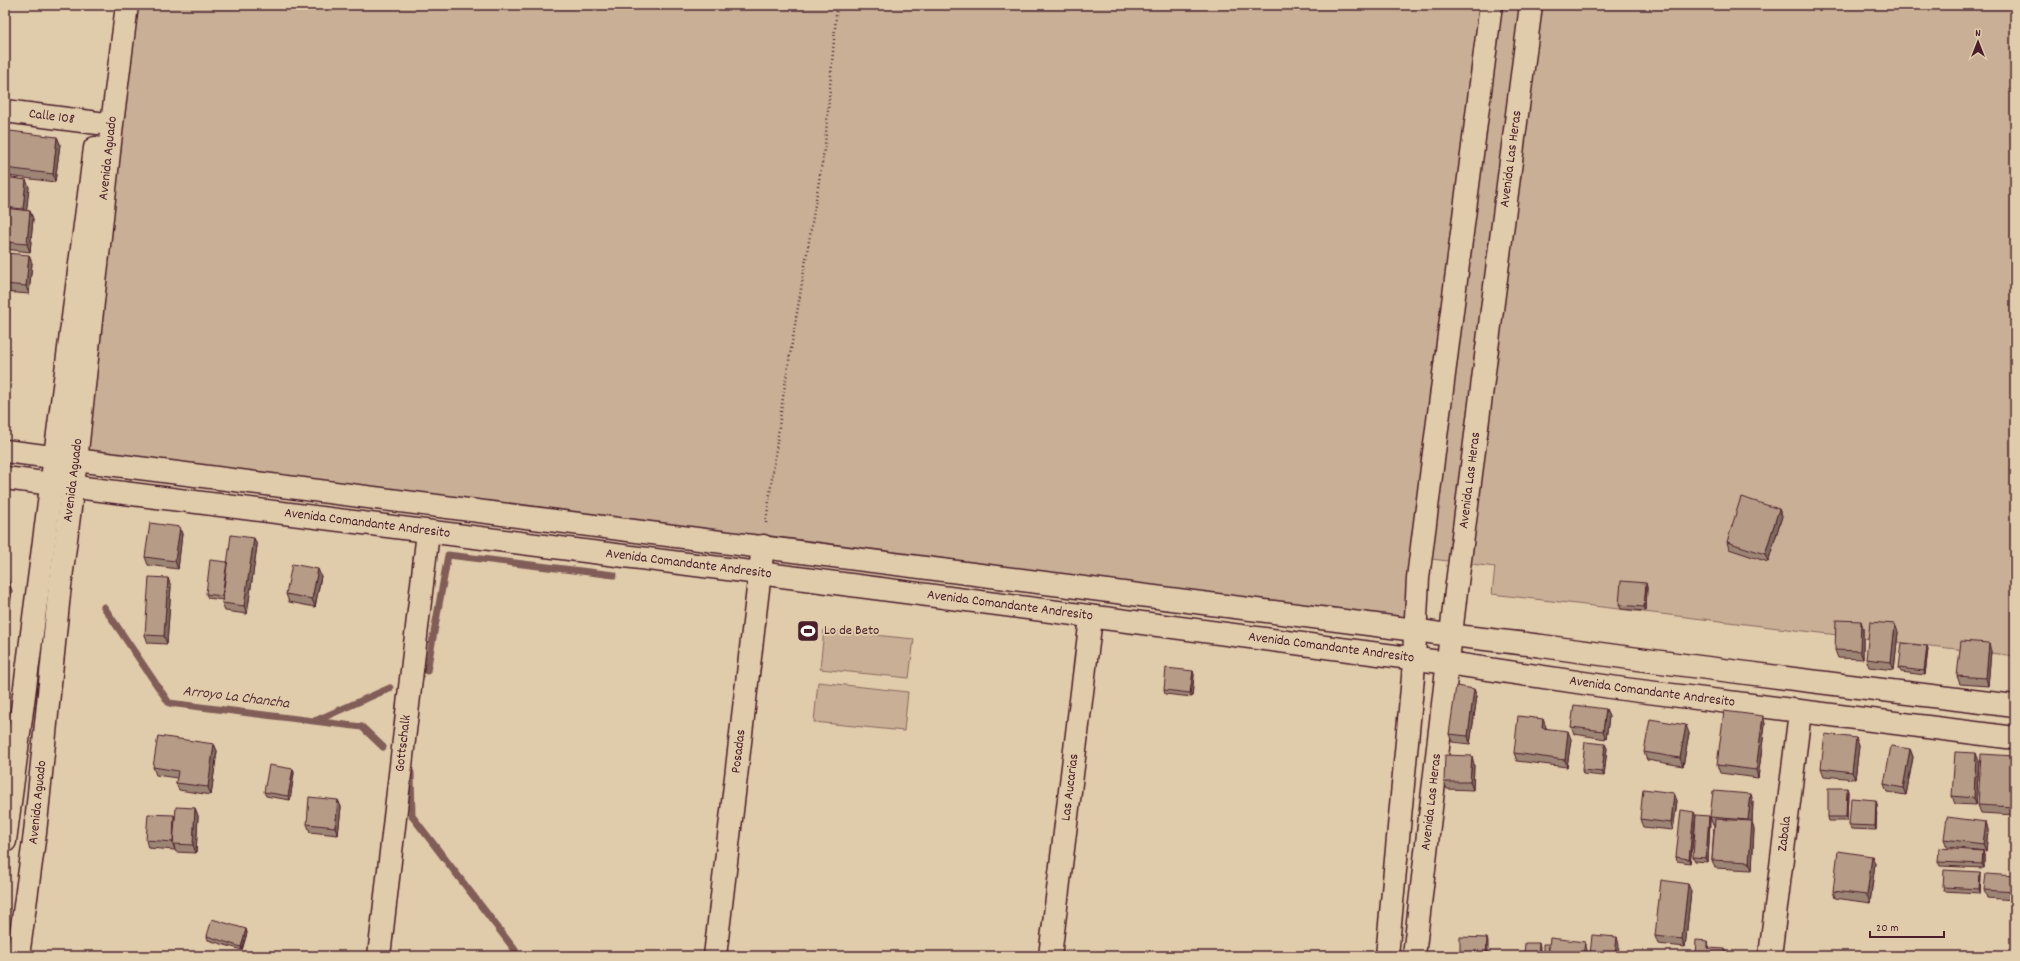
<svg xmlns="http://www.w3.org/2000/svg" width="2020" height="961" viewBox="0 0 2020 961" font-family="Dekko,sans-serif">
	<rect width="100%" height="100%" fill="#e0cbaa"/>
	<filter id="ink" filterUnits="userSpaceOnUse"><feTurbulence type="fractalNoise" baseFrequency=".025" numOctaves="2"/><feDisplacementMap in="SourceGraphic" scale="8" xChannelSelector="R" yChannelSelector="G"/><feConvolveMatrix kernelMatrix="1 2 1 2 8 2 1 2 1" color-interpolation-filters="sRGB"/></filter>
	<g filter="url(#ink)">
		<!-- green -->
		<path fill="#c8af95" stroke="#896760" d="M134,5H2015V656L1492,594L1495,567L1424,558L1416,621L79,450Z
			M824,630L914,639L909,678L820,669Z
			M818,682L908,692L904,731L814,722Z"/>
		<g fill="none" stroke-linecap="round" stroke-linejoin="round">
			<!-- stream -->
			<path stroke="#815d59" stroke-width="7" d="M104,607L169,703L362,727L383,747
				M427,671L448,555L614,575
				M315,721L390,688
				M411,773L412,816L515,950L517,956"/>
			<!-- minor casing -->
			<g stroke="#4a1f2b" stroke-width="25">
				<g id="minor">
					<path id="s1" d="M5,111L98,123"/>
					<path id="s2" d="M379,956L428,532"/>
					<path id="s3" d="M715,956L763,546"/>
					<path id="s4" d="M1050,956L1091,618"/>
					<path id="s5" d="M1770,956L1800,712"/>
				</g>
			</g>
			<!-- major casing -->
			<g stroke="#4a1f2b" stroke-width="25">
				<g id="major">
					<path d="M5,451L1415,630C1457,637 1500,640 1542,646C1699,668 1857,687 2015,706"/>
					<path id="s6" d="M5,478L759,573L1448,663L1624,689L2015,738"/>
					<path d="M5,841L95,148"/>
					<path id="s7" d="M18,956L35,833L59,594L76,461L112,124L127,5"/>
					<path d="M1387,956L1413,677L1418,578L1491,5"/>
					<path id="s8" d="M1414,956L1456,591L1531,5"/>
				</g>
			</g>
			<!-- path -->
			<path stroke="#4a1f2b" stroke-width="2.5" stroke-dasharray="1 3" stroke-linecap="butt" d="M766,523L783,397L825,145L837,5"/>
			<!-- minor -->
			<use href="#minor" stroke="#e0cbaa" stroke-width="22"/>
			<!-- major -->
			<use href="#major" stroke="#e0cbaa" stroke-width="22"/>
		</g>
		<!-- wall -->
		<path fill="#9d8574" stroke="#4a1f2b" d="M57,137L60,144L55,182L8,176L5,168Z
			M5,177L29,187L26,211H30L33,219L30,252L5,249Z
			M5,253L32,263L29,294L5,292Z
			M5,299H6L9,307L8,339H5Z
			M1782,516L1768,562L1729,549L1727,542Z
			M180,527L182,534L178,569L148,565L145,557Z
			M254,538L257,546L247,614L225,611L222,603L223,600L208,598L206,594L227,564Z
			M321,576L315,607L289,602L286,594Z
			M171,586L167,644L148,643L145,635Z
			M1647,587L1646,611L1621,609L1619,605Z
			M1861,621L1863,629V659L1838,658L1835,650Z
			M1898,632L1894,670L1869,667L1866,659Z
			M1927,646L1928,649L1925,675L1901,672L1899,668Z
			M1991,651L1988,686L1960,684L1957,676Z
			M1193,671L1194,675L1192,697L1165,694L1164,690Z
			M1477,696L1470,744L1452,742L1449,734Z
			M1606,709L1609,717L1606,739L1574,734L1571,727Z
			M1763,716L1765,724L1758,778L1720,773L1717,765Z
			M1546,727V728L1571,739L1567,767L1517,761L1514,753Z
			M1689,733L1683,766L1647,760L1644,752Z
			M1856,738L1859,746L1855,779L1824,776L1821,768Z
			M214,744L217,751L211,795L179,790L176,783L177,778L156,775L153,767Z
			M1607,748L1604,776L1583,774L1582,770Z
			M1910,749L1913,757L1906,795L1887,792L1884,784Z
			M2015,756V815L1981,813L1978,805Z
			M1979,761L1976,805L1955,804L1952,796Z
			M1474,764L1473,790L1447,789L1444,782Z
			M293,769L294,773L290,800L266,796L264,792Z
			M1847,788L1848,792L1847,821H1829L1828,817Z
			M1674,793L1677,801L1673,830L1643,827L1640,819Z
			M338,800L341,807L338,835L310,832L307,824Z
			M1753,802L1752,822L1754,829L1752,870L1715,868L1712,860L1714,825H1713L1710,817Z
			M1877,804L1876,830L1851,829L1849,825Z
			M195,808L198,816L196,853L176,852L175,850L148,848L146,840L175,817Z
			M1696,816L1690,863L1677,861L1676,857Z
			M1709,816L1710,820L1708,862L1695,861L1693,857Z
			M1986,822L1988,830L1986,851L1947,847L1944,839Z
			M1983,851L1984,855V868L1940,866L1938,862Z
			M1875,863L1870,903L1835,898L1833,891Z
			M1981,876L1980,893L1944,891L1943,887Z
			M2015,876V900L1987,898L1984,890Z
			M1691,891L1685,947L1658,944L1655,936Z
			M246,929L247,933L242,950L208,940L207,936Z"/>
		<!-- shaded-wall -->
		<path fill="#7f6c5e" stroke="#4a1f2b" d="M5,5H6L5,23Z
			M57,137L60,144L55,182L53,174Z
			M26,180L29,187L26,217L23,209Z
			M30,211L33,219L30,252L27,244Z
			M29,255L32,263L29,294L26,286Z
			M6,299L9,307L8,339L5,331Z
			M1779,509L1782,516L1768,562L1765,554Z
			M180,527L182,534L178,569L175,561Z
			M254,538L257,546L247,614L244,606Z
			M227,562L228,566L224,600L222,596Z
			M318,569L321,576L315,607L312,599Z
			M168,578L171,586L167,644L164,636Z
			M8,579L12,591L5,639V599Z
			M1646,583L1647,587L1646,611L1644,607Z
			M1861,621L1863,629V659L1860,651Z
			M1895,624L1898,632L1894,670L1891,662Z
			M1989,643L1991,651L1988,686L1986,678Z
			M1927,646L1928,649L1925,675L1924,671Z
			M1193,671L1194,675L1192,697L1190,693Z
			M1474,689L1477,696L1470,744L1468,736Z
			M1606,709L1609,717L1606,739L1603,731Z
			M1763,716L1765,724L1758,778L1756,770Z
			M1543,719L1546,727L1545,736L1542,728Z
			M1686,725L1689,733L1683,766L1680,758Z
			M1568,731L1571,739L1567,767L1565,760Z
			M1856,738L1859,746L1855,779L1852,772Z
			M214,744L217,751L211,795L208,787Z
			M1605,744L1607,748L1604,776L1602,772Z
			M1910,749L1913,757L1906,795L1903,788Z
			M1976,753L1979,761L1976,805L1974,798Z
			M1472,756L1474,764L1473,790L1470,782Z
			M293,769L294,773L290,800L288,796Z
			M1847,788L1848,792L1847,821L1846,817Z
			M1674,793L1677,801L1673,830L1671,823Z
			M1751,794L1753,802L1752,822L1754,829L1752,870L1749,862L1751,828L1748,820Z
			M338,800L341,807L338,835L335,827Z
			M1876,800L1877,804L1876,830L1875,826Z
			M195,808L198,816L196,853L193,845Z
			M1694,812L1696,816L1690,863L1689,859Z
			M174,815L177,823L173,844L175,850L173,842Z
			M1709,816L1710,820L1708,862L1706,858Z
			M1986,822L1988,830L1986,851L1983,844Z
			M1983,851L1984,855V868L1982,864Z
			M1872,856L1875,863L1870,903L1867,895Z
			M1980,872L1981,876L1980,893L1979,889Z
			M1688,884L1691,891L1685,947L1682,939Z
			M246,929L247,933L242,950L241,947Z
			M1617,937L1619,945L1618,956H1615Z
			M1487,938L1488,942V956H1486Z
			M1707,941L1710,948H1707Z
			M1585,942L1587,950V956H1583Z
			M1539,943L1540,947V956L1538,954Z
			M1725,949L1728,956H1725Z"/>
		<!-- building -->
		<path fill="#b69b87" stroke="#4a1f2b" d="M10,131L57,137L53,174L5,168Z
			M5,177L26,180L23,209L5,207Z
			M5,208L30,211L27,244L5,242Z
			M5,253L29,255L26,286L5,284Z
			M5,299H6L5,331Z
			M1741,497L1779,509L1765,554L1727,542Z
			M150,523L180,527L175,561L145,557Z
			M231,535L254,538L244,606L222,603Z
			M210,560L227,562L222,596L206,594Z
			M292,564L318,569L312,599L286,594Z
			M149,577L168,578L164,636L145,635Z
			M5,579H8L5,599Z
			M1621,581L1646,583L1644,607L1619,605Z
			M1836,620L1861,621L1860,651L1835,650Z
			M1870,622L1895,624L1891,662L1866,659Z
			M1961,641L1989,643L1986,678L1957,676Z
			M1902,643L1927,646L1924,671L1899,668Z
			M1166,668L1193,671L1190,693L1164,690Z
			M1456,686L1474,689L1468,736L1449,734Z
			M1574,705L1606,709L1603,731L1571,727Z
			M1724,711L1763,716L1756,770L1717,765Z
			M1518,716L1543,719L1542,728L1568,731L1565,760L1514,753Z
			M1650,719L1686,725L1680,758L1644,752Z
			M1825,734L1856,738L1852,772L1821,768Z
			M158,736L214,744L208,787L176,783L178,771L153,767Z
			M1585,742L1605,744L1602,772L1582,770Z
			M1891,746L1910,749L1903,788L1884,784Z
			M1955,752L1976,753L1974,798L1952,796Z
			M1981,754L2015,756V796L2014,807L1978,805Z
			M1445,755L1472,756L1470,782H1444Z
			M269,765L293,769L288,796L264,792Z
			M1828,788H1847L1846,817H1828Z
			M1643,789L1674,793L1671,823L1640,819Z
			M1713,791L1751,794L1748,820L1710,817Z
			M309,797L338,800L335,827L307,824Z
			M1851,798L1876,800L1875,826L1849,825Z
			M176,807L195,808L193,845L173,844Z
			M1681,810L1694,812L1689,859L1676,857Z
			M148,814L174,815L173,842L146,840Z
			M1696,815L1709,816L1706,858L1693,857Z
			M1947,817L1986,822L1983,844L1944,839Z
			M1715,819L1752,821L1749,862L1712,860Z
			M1939,848L1983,851L1982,864L1938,862Z
			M1838,851L1872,856L1867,895L1833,891Z
			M1944,870L1980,872L1979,889L1943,887Z
			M1986,874L2015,876V892L1984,890Z
			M1661,880L1688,884L1682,939L1655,936Z
			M212,919L246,929L241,947L207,936Z
			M1592,935L1617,937L1615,956H1590Z
			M1460,937L1487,938L1486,956H1460Z
			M1550,938L1585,942L1583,956H1548Z
			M1696,940L1707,941V948L1725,949V956H1695Z
			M1525,943H1539L1538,954H1543V944H1549L1548,956H1524Z
			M1808,954L1829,956H1807Z
			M1965,955L1984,956H1965Z"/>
	</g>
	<!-- icons -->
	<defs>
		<g id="stadium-square" transform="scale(1.15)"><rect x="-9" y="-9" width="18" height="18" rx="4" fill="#4a1f2b" stroke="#e0cbaa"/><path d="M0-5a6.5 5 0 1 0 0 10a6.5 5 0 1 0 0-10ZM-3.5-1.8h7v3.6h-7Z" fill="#fff"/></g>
	</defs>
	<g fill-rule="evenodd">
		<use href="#stadium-square" x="808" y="631"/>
	</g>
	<g text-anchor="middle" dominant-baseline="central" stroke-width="4" stroke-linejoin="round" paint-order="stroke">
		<!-- street labels -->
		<g font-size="14" fill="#4a1f2b" stroke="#e0cbaa">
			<text stroke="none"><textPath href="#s1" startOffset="47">Calle 108</textPath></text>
			<text stroke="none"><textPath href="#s7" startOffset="803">Avenida Aguado</textPath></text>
			<text stroke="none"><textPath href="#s8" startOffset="803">Avenida Las Heras</textPath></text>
			<text stroke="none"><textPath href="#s8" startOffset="479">Avenida Las Heras</textPath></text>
			<text stroke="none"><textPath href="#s7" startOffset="479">Avenida Aguado</textPath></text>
			<text stroke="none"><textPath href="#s6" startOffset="365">Avenida Comandante Andresito</textPath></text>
			<text stroke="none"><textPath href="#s6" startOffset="689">Avenida Comandante Andresito</textPath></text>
			<text stroke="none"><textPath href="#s6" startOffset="1013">Avenida Comandante Andresito</textPath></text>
			<text stroke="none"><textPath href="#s6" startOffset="1337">Avenida Comandante Andresito</textPath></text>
			<text stroke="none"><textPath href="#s6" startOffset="1661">Avenida Comandante Andresito</textPath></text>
			<text stroke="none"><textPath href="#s2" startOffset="214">Gottschalk</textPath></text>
			<text stroke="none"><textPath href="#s3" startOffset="206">Posadas</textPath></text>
			<text stroke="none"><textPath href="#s4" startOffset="170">Las Aucarias</textPath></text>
			<text stroke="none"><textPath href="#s8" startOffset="155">Avenida Las Heras</textPath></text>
			<text stroke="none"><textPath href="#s7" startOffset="155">Avenida Aguado</textPath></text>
			<text stroke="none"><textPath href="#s5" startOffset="123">Zabala</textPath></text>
		</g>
		<!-- poi labels -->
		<g font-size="14" fill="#4a1f2b" stroke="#e0cbaa" text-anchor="start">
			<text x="824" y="631">Lo de Beto</text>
		</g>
		<!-- water labels -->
		<g font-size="15" font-style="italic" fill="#5c343a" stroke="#e0cbaa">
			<text transform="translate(236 698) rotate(7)">Arroyo La Chancha</text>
		</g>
	</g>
	<!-- margin -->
	<rect width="2020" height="961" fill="none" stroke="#e0cbaa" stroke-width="20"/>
	<rect x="10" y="10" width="2000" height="941" fill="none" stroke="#4a1f2b" stroke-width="1.5" filter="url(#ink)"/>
	<!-- north arrow -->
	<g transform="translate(1978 42)" stroke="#e0cbaa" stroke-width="3" paint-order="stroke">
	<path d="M0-3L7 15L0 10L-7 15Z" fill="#4a1f2b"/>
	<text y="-6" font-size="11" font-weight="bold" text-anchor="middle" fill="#4a1f2b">N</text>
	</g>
	<!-- scale -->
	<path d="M1870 931v6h74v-6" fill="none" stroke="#4a1f2b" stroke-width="2"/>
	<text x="1876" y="931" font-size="12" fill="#4a1f2b" stroke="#e0cbaa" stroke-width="3" paint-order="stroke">20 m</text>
</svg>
